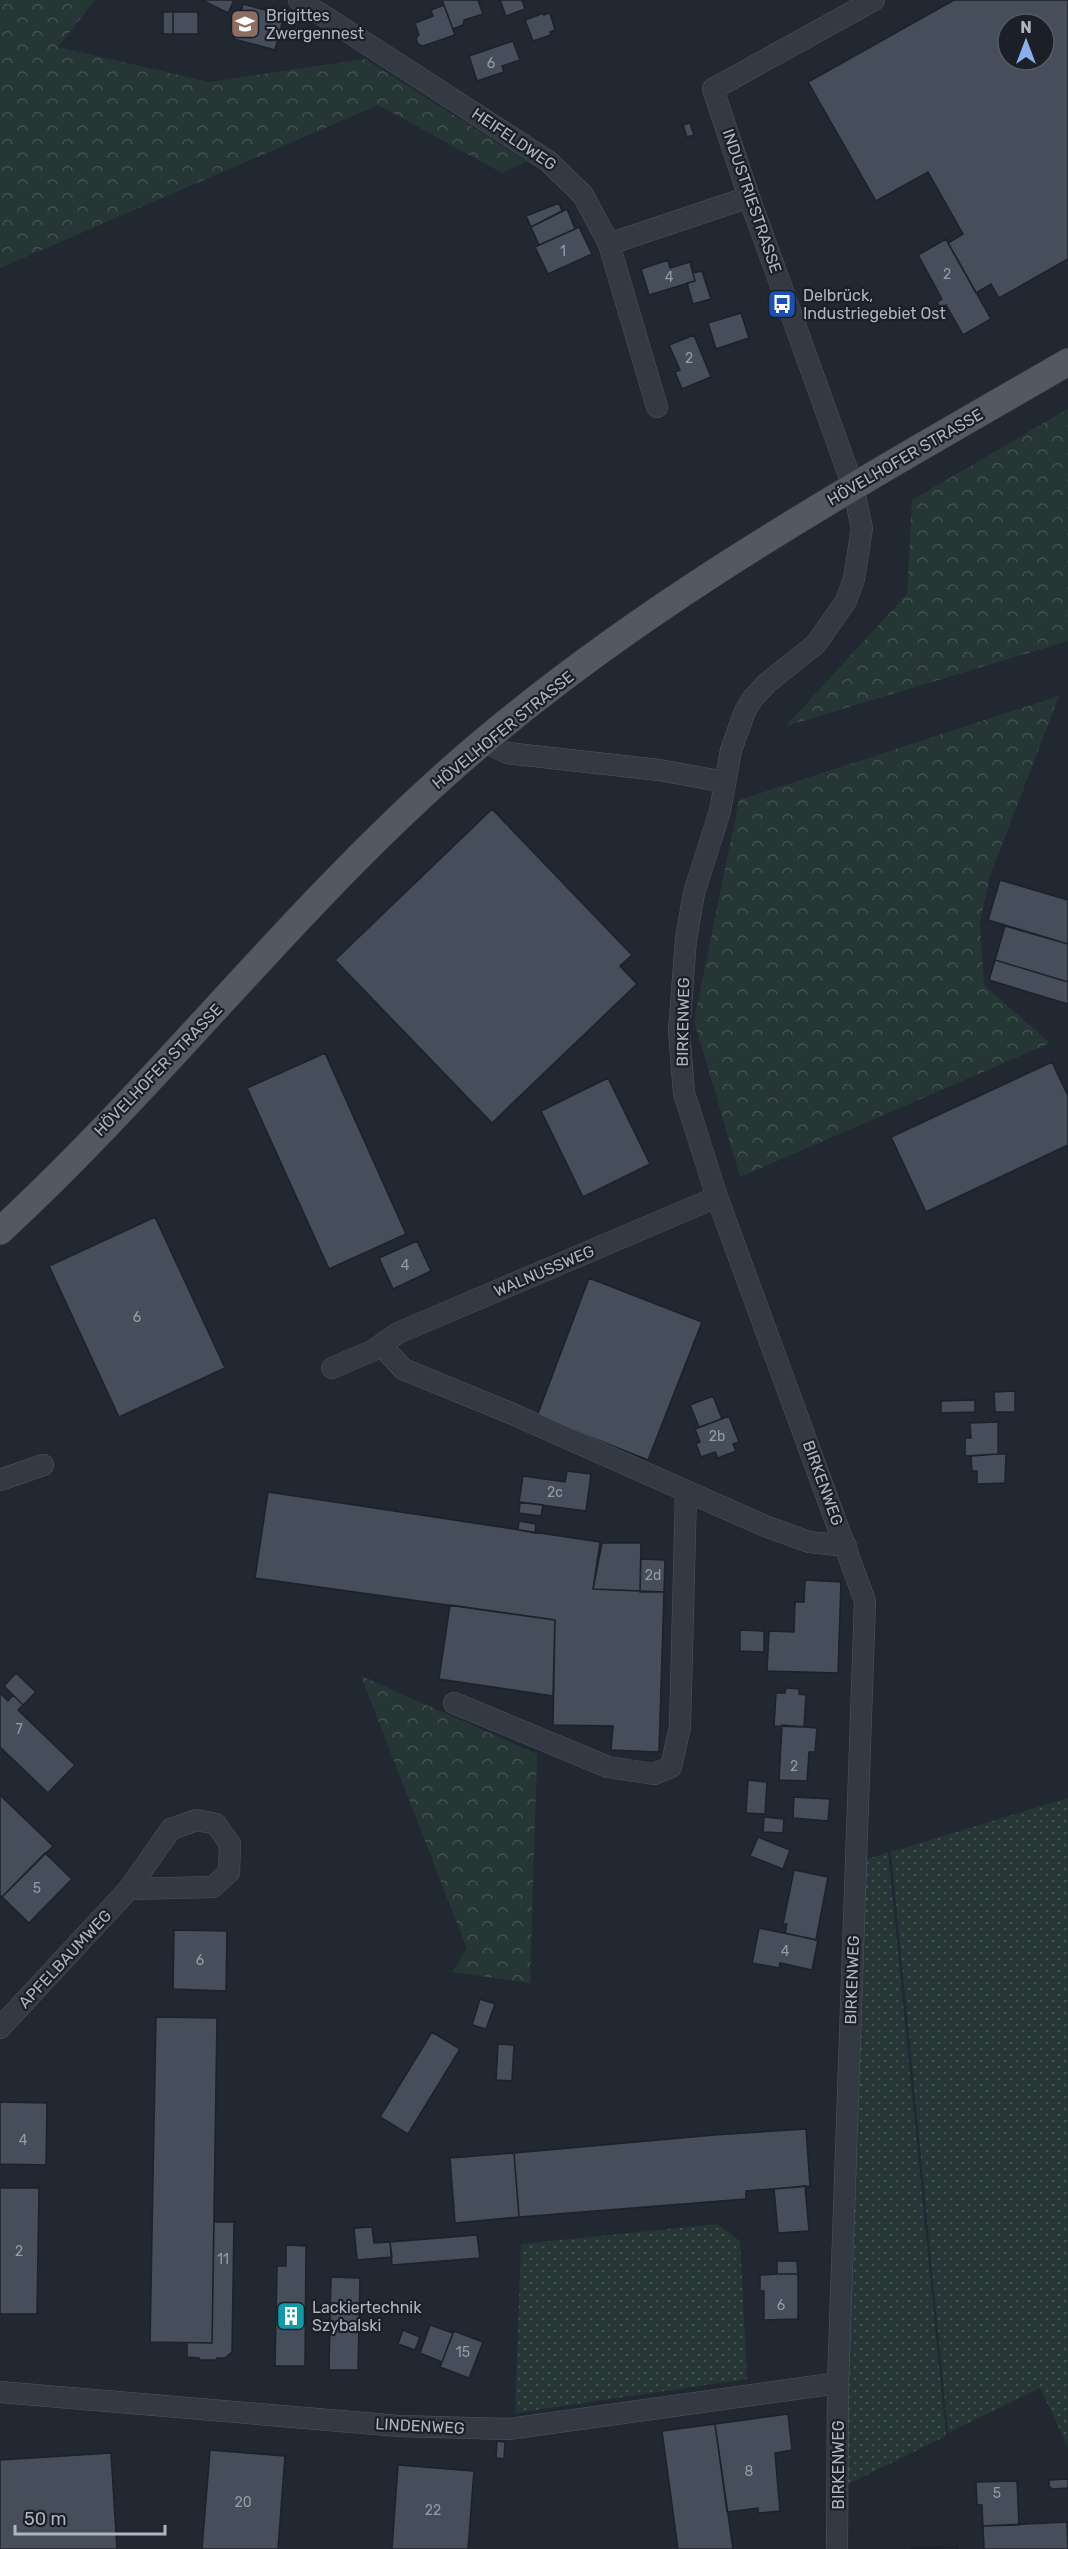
<svg xmlns="http://www.w3.org/2000/svg" width="1068" height="2549" viewBox="0 0 1068 2549" font-family="Rubik,sans-serif">
	<defs>
		<pattern id="grass-dots" width="8" height="8" patternUnits="userSpaceOnUse" patternTransform="scale(1.5)"><rect width="8" height="8" fill="#263635"/><path d="M2 2h.1M6 6h.1" fill="none" stroke="#435150" stroke-width="1.8" stroke-linecap="round"/></pattern>
		<pattern id="forest-crowns" width="20" height="18" patternUnits="userSpaceOnUse" patternTransform="scale(1.5)"><rect width="20" height="18" fill="#263635"/><path d="M2 6a3 3 0 1 1 6 0M12 15a3 3 0 1 1 6 0" fill="none" stroke="#435150"/></pattern>
	</defs>
	<rect width="100%" height="100%" fill="#212832"/>
	<!-- grass -->
	<path fill="url(#grass-dots)" d="M1068,1798V2447L1040,2388L948,2433L891,1852Z
		M888,1852L946,2436L842,2487L856,1863Z
		M717,2224L740,2241L747,2379L515,2413L521,2244Z"/>
	<!-- forest -->
	<path fill="url(#forest-crowns)" d="M0,0H95L58,47L209,82L365,59L526,161L502,173L378,105L0,268Z
		M1068,409V641L786,726L907,594L912,500Z
		M1059,696L990,876L980,922L984,985L1050,1043L740,1177L694,1021L739,800Z
		M361,1676L537,1754L530,1983L452,1972L467,1949Z"/>
	<!-- building -->
	<path fill="#454e5a" stroke="#1c212a" stroke-width="1.5" fill-rule="evenodd" d="M202,0H234L228,13Z
		M442,0H478L483,14L464,20L463,25L453,29Z
		M500,0H522L525,9L506,16Z
		M954,0H1068V259L999,298L991,284L976,293L948,243L963,234L928,172L876,201L808,82ZM1008,24H1044V60H1008Z
		M243,4L284,15L281,27L284,30L282,37L278,38L275,50L234,39Z
		M444,5L455,35L423,46L418,44L416,38L419,35L415,23L433,16L431,10Z
		M163,12H173V34H163Z
		M173,12H198V34H173Z
		M544,13V15L550,13L555,30L550,32L551,35L533,41L525,20Z
		M513,41L520,60L502,66L504,72L477,81L469,56Z
		M690,123L694,135L687,137L683,125Z
		M559,203L562,211L531,227L526,216Z
		M567,209L575,229L539,245L531,227Z
		M579,227L592,254L548,274L535,247Z
		M946,239L991,319L963,335L946,305L940,308L937,302L942,299L918,255Z
		M668,260L670,268L690,262L695,281L649,295L641,269Z
		M702,271L711,299L693,304L687,283L695,281L693,273Z
		M741,313L749,338L716,349L708,323Z
		M694,335L711,377L682,389L675,372L680,370L669,345Z
		M492,809L632,955L620,966L637,984L492,1123L335,960Z
		M1000,880L1068,900V944L988,920Z
		M1005,926L1068,944V982L995,960Z
		M995,960L1068,982V1004L989,980Z
		M325,1053L406,1234L329,1269L247,1088Z
		M1052,1062L1068,1096V1145L926,1212L891,1137Z
		M608,1078L650,1164L583,1197L541,1111Z
		M155,1217L225,1368L119,1417L49,1266Z
		M417,1241L431,1271L393,1289L379,1258Z
		M589,1278L702,1322L648,1460L537,1416Z
		M1015,1391V1412H995L994,1392Z
		M713,1396L722,1419L699,1427L690,1405Z
		M975,1400V1412L941,1413V1401Z
		M729,1416L739,1442L733,1444L736,1451L718,1458L715,1452L701,1457L696,1444L700,1442L695,1429Z
		M998,1422V1454L965,1456V1438H971L970,1423Z
		M998,1454H1006L1005,1483L977,1484V1471H972L971,1456Z
		M567,1471L591,1474L586,1511L519,1502L523,1476L565,1482Z
		M268,1492L600,1542L593,1589L664,1592L659,1752L611,1750L613,1726L553,1725L555,1620L255,1578Z
		M520,1502L543,1505L541,1516L519,1513Z
		M519,1521L536,1524L535,1533L518,1530Z
		M602,1543H641L640,1591L593,1589Z
		M641,1559L665,1560L664,1592H640Z
		M805,1580L841,1582L838,1673L767,1671L769,1631L794,1632L795,1602H804Z
		M450,1605L555,1620L553,1696L439,1679Z
		M740,1630L764,1631V1652L740,1651Z
		M16,1673L36,1692L23,1705L4,1686Z
		M786,1688L799,1689V1694L806,1695L804,1727L774,1726L776,1693H785Z
		M0,1693L8,1701L13,1695L23,1705L18,1710L75,1765L48,1793L0,1747Z
		M782,1725L817,1728L815,1752H809L807,1781L779,1780Z
		M748,1780L767,1782L765,1814L746,1813Z
		M0,1795L53,1846L2,1897L0,1895Z
		M794,1797L830,1799L828,1821L793,1818Z
		M764,1817L784,1819L783,1833L763,1832Z
		M758,1837L790,1850L783,1869L750,1856Z
		M45,1853L72,1879L29,1923L2,1897Z
		M794,1870L828,1877L816,1940L785,1933L787,1924H783Z
		M759,1928L818,1940L812,1970L780,1963L779,1968L752,1963Z
		M174,1930L227,1931L226,1991L173,1989Z
		M480,1999L495,2004L486,2029L472,2025Z
		M156,2017L217,2018L212,2343L150,2342Z
		M432,2032L460,2049L408,2134L380,2117Z
		M498,2044L514,2045L512,2081L496,2080Z
		M0,2102L47,2103L46,2165L0,2164Z
		M806,2129L810,2186L746,2191V2199L519,2217L514,2153L714,2135Z
		M514,2153L519,2217L455,2223L450,2158Z
		M805,2186L809,2231L778,2233L774,2189Z
		M0,2188H39L37,2314H0Z
		M214,2222H234L232,2352L225,2358H217V2360H199V2358L187,2357V2343H212Z
		M372,2227L374,2243L390,2242L392,2257L357,2260L354,2228Z
		M477,2235L480,2258L392,2265L390,2242Z
		M286,2245L306,2246L305,2366H275L277,2266H286Z
		M777,2261H797L798,2274H777Z
		M777,2274H798V2319L764,2320V2291H760V2275Z
		M331,2277L360,2278L358,2370H329Z
		M430,2325L453,2333L442,2362L420,2353Z
		M403,2330L420,2337L415,2350L398,2344Z
		M454,2331L483,2342L469,2378L440,2367Z
		M788,2414L792,2450L775,2453L780,2511L758,2513V2508L727,2512L715,2424Z
		M715,2424L733,2549H678L662,2431Z
		M497,2441L505,2442L504,2459L496,2458Z
		M210,2450L285,2456L278,2549H202Z
		M111,2453L117,2549H0V2460Z
		M398,2465L474,2471L468,2549H392Z
		M1068,2479V2488L1052,2489L1049,2486V2480Z
		M1017,2481L1019,2525L983,2526L982,2505H977L976,2482Z
		M1067,2522L1068,2549H984L983,2526Z
		M957,2547V2549H911V2548Z"/>
	<g fill="none" stroke-linecap="round" stroke-linejoin="round">
		<!-- minor casing -->
		<g stroke="#4f555e" stroke-width="22">
			<path id="minor" d="M299,0L548,161L583,195L609,244L657,407
				M609,244L749,197
				M483,741L507,753L659,770L725,782
				M381,1345L403,1369L508,1412L765,1526L809,1542L846,1546
				M332,1368L374,1350L398,1333L717,1197
				M0,1480L43,1465
				M454,1703L608,1767L654,1774L671,1767L680,1727L686,1492
				M0,2028L129,1889L171,1829L197,1820L216,1824L230,1844L229,1872L213,1887L129,1889
				M0,2392L399,2426L508,2429L838,2383
				M837,2549L838,2383L865,1601L717,1197L684,1093L679,1031L686,939L694,893L720,811L731,750L745,711L753,698L767,683L816,644L846,601L854,579L862,528L853,486L749,197L713,89L874,0"/>
		</g>
		<!-- major casing -->
		<g stroke="#3e434d" stroke-width="28">
			<path id="major" d="M0,1231C157,1086 288,915 447,773C633,607 854,486 1068,362"/>
		</g>
		<!-- minor -->
		<use href="#minor" stroke="#343a43" stroke-width="21"/>
		<!-- major -->
		<use href="#major" stroke="#525963" stroke-width="27"/>
	</g>
	<!-- icons -->
	<defs>
		<g id="school-square" transform="scale(1.5)"><rect x="-9" y="-9" width="18" height="18" rx="4" fill="#8d6e63" stroke="#1a1f28"/><path d="M0-5L7-2L0 1L-7-2ZM-4 1L0 2.5L4 1V4Q0 6-4 4Z" fill="#fff"/></g>
		<g id="bus-square" transform="scale(1.5)"><rect x="-9" y="-9" width="18" height="18" rx="4" fill="#1a4fb4" stroke="#1a1f28"/><path d="M-5-6H5V4H4V6H2V4H-2V6H-4V4H-5ZM-3.5-4V0h7V-4ZM-3.5 1.2v1.5H-2V1.2ZM2 1.2v1.5H3.5V1.2Z" fill="#fff"/></g>
		<g id="building-square" transform="scale(1.5)"><rect x="-9" y="-9" width="18" height="18" rx="4" fill="#0f9aa8" stroke="#1a1f28"/><path d="M-4-6H4V6H1V3H-1V6H-4ZM-2.5-4.3h1.7v1.8h-1.7ZM.8-4.3h1.7v1.8H.8ZM-2.5-1h1.7V.8h-1.7ZM.8-1h1.7V.8H.8Z" fill="#fff"/></g>
	</defs>
	<g fill-rule="evenodd">
		<use href="#school-square" x="245" y="24"/>
		<use href="#bus-square" x="782" y="304"/>
		<use href="#building-square" x="291" y="2316"/>
	</g>
	<g text-anchor="middle" dominant-baseline="central" stroke-width="4.5" stroke-linejoin="round" paint-order="stroke">
		<!-- number labels -->
		<g font-size="14" fill="#949ba6">
			<text x="491" y="63">6</text>
			<text x="563" y="251">1</text>
			<text x="947" y="274">2</text>
			<text x="669" y="277">4</text>
			<text x="689" y="358">2</text>
			<text x="405" y="1265">4</text>
			<text x="137" y="1317">6</text>
			<text x="717" y="1436">2b</text>
			<text x="555" y="1492">2c</text>
			<text x="653" y="1575">2d</text>
			<text x="19" y="1729">7</text>
			<text x="794" y="1766">2</text>
			<text x="37" y="1888">5</text>
			<text x="785" y="1951">4</text>
			<text x="200" y="1960">6</text>
			<text x="23" y="2140">4</text>
			<text x="19" y="2251">2</text>
			<text x="223" y="2259">11</text>
			<text x="781" y="2305">6</text>
			<text x="463" y="2352">15</text>
			<text x="749" y="2471">8</text>
			<text x="997" y="2493">5</text>
			<text x="243" y="2502">20</text>
			<text x="433" y="2510">22</text>
		</g>
		<!-- poi labels -->
		<g font-size="16" fill="#aeb5c0" stroke="#1a1f28" text-anchor="start">
			<text x="266" y="15">Brigittes<tspan x="266" dy="18">Zwergennest</tspan></text>
			<text x="803" y="295">Delbrück,<tspan x="803" dy="18">Industriegebiet Ost</tspan></text>
			<text x="312" y="2307">Lackiertechnik<tspan x="312" dy="18">Szybalski</tspan></text>
		</g>
		<!-- street labels -->
		<g font-size="16" fill="#aeb5c0" stroke="#1a1f28">
			<text transform="translate(514 139) rotate(34)">HEIFELDWEG</text>
			<text transform="translate(752 201) rotate(71)">INDUSTRIESTRASSE</text>
			<text transform="translate(905 457) rotate(-30)">HÖVELHOFER STRASSE</text>
			<text transform="translate(503 730) rotate(-39)">HÖVELHOFER STRASSE</text>
			<text transform="translate(683 1022) rotate(-89)">BIRKENWEG</text>
			<text transform="translate(158 1070) rotate(-46)">HÖVELHOFER STRASSE</text>
			<text transform="translate(544 1271) rotate(-23)">WALNUSSWEG</text>
			<text transform="translate(823 1483) rotate(70)">BIRKENWEG</text>
			<text transform="translate(65 1959) rotate(-47)">APFELBAUMWEG</text>
			<text transform="translate(852 1980) rotate(-88)">BIRKENWEG</text>
			<text transform="translate(420 2426) rotate(3)">LINDENWEG</text>
			<text transform="translate(838 2465) rotate(-90)">BIRKENWEG</text>
		</g>
	</g>
	<!-- north arrow -->
	<g transform="translate(1026 42)"><circle r="28" fill="#1a1f28" stroke="#555b65" stroke-width="1.5"/>
	<path d="M0-4.5L10 22L0 15L-10 22Z" fill="#8aafea"/>
	<text y="-9" font-size="16" font-weight="bold" text-anchor="middle" fill="#aeb5c0">N</text>
	</g>
	<!-- scale -->
	<path d="M15 2525v9h150v-9" fill="none" stroke="#aeb5c0" stroke-width="3"/>
	<text x="24" y="2525" font-size="18" fill="#aeb5c0" stroke="#1a1f28" stroke-width="4.5" paint-order="stroke">50 m</text>
</svg>
